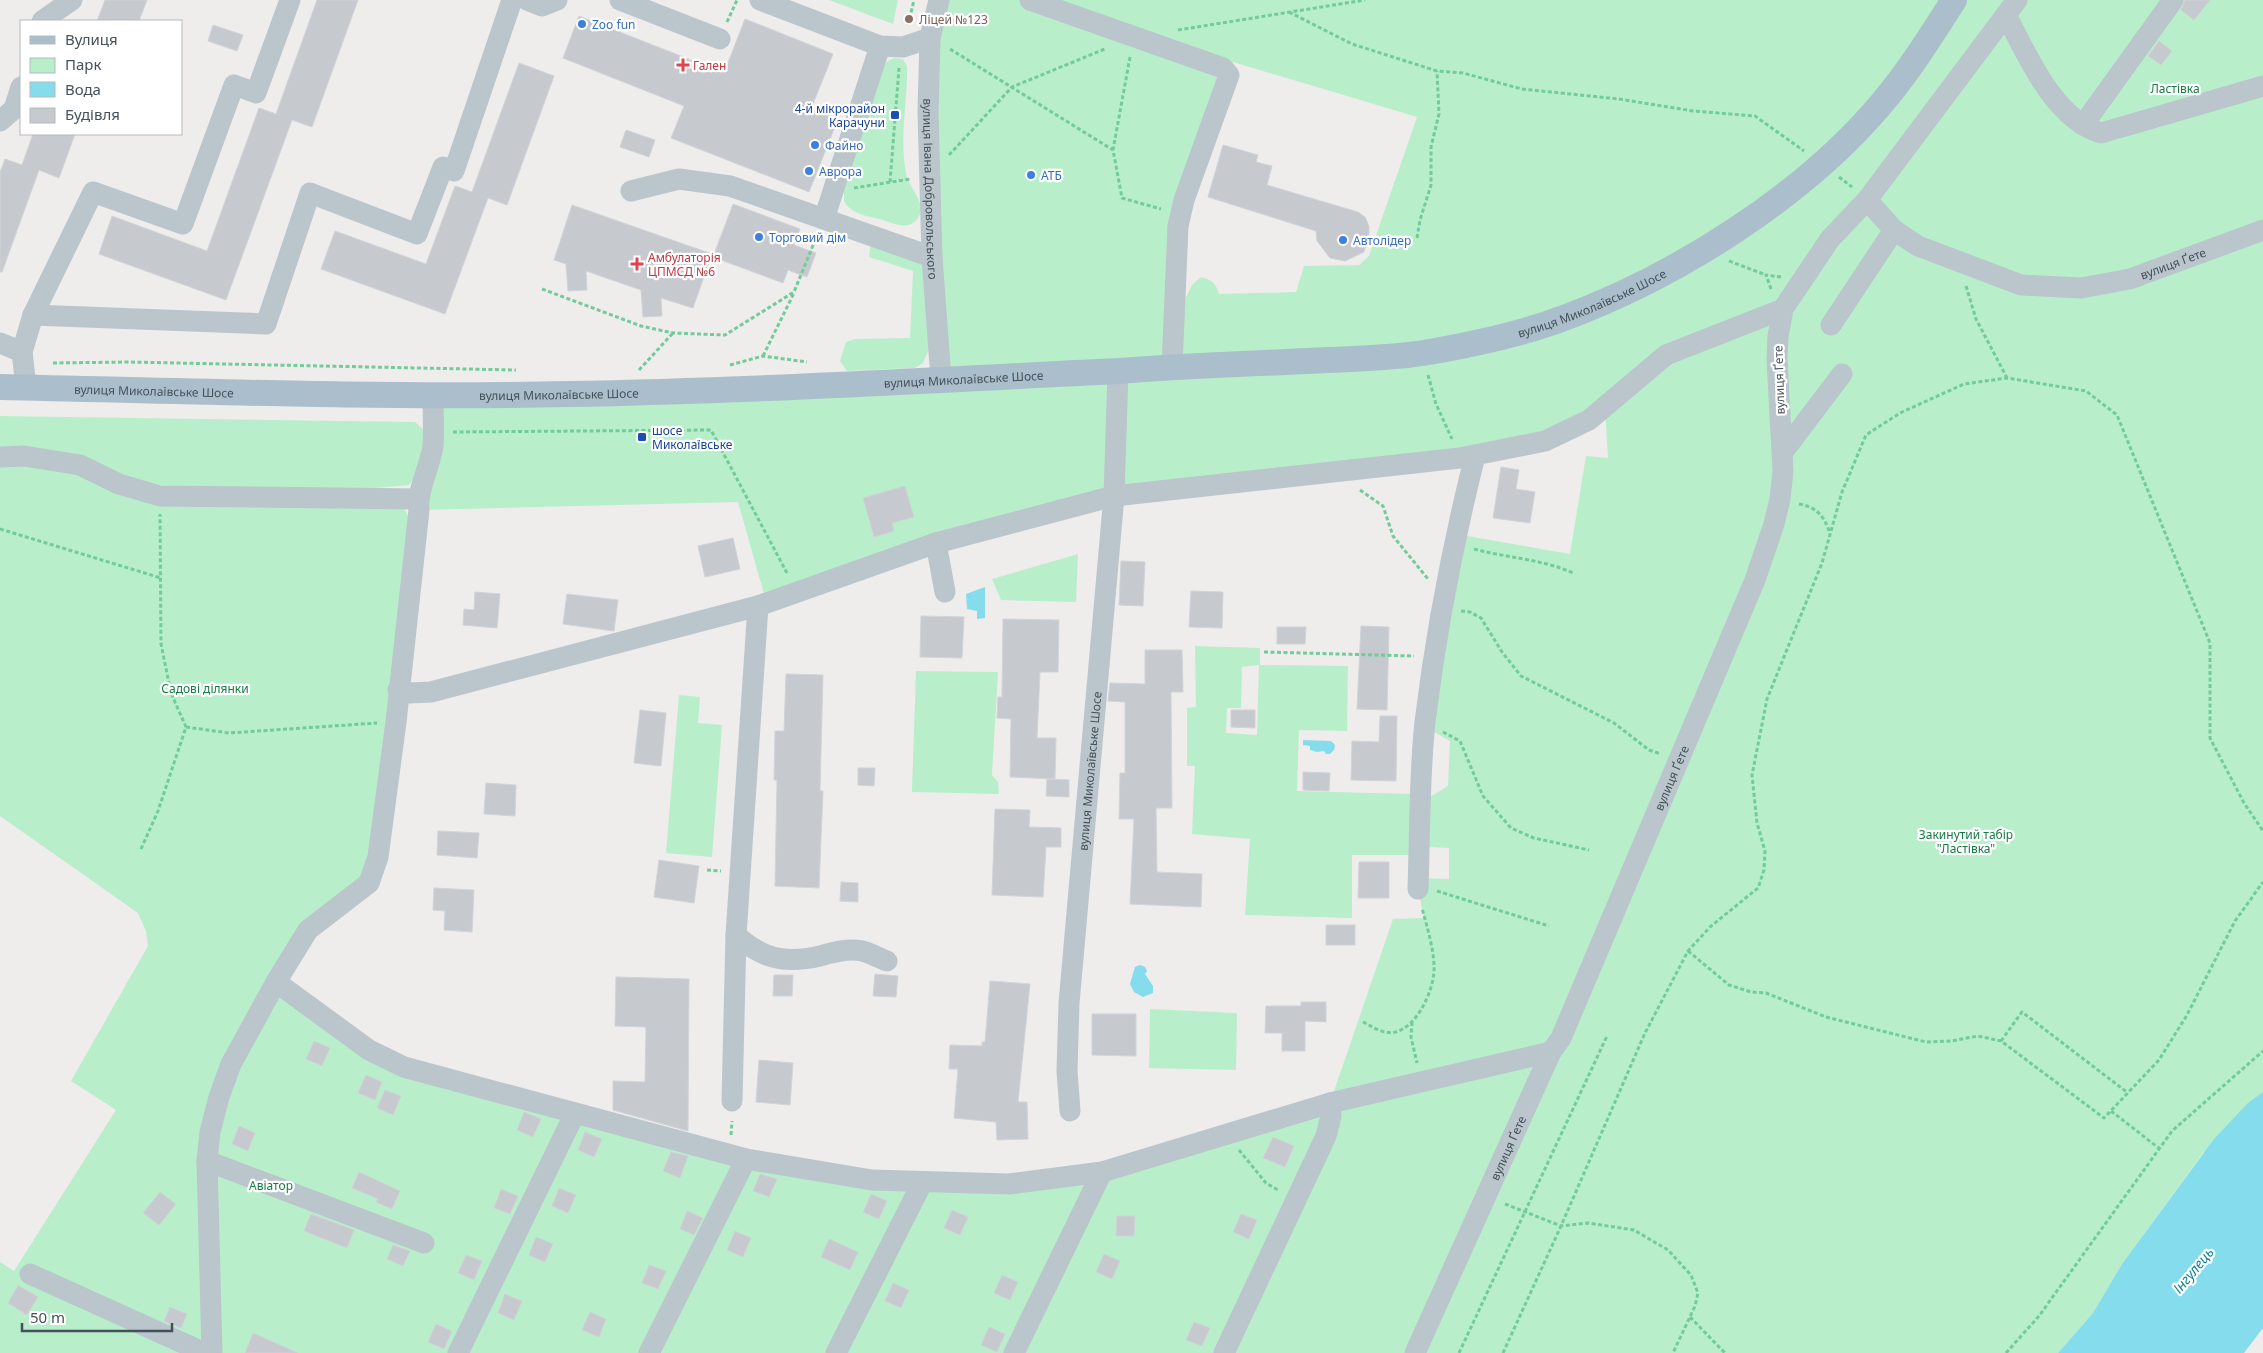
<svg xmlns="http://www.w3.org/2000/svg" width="2263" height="1353" viewBox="0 0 2263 1353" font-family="'Noto Sans',sans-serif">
	<rect width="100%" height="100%" fill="#efecec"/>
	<!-- green -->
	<path fill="#b9eecb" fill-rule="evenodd" d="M829,0H898L893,24Z
		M939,0H2263V1104L2203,1153L2122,1264L2093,1313L2058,1353H0V1262L14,1271L116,1110L71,1081L148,946L146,931L138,913L0,816V465H20L76,473L117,494L404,509L410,519L370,856L363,879L277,982L404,1067L872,1180L1102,1172L1330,1103L1393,919L1424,918L1418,889V878L1449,879V848L1429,847L1430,797L1448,786L1450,741L1432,731L1455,590L1467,536L1570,554L1586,456L1608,458L1605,408L1545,441L1114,496L766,601L738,502L419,510L433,396L941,379L932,257ZM1233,62L1417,117L1369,256L1359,265L1304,266L1296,292L1219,294C1216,283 1212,280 1201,277L1192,285L1186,297L1176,296L1184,200Z
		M894,58L903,59L907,66C908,101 899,137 906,173C908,188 928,202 918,218C909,231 895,224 883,220C869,216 851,215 844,201V190L885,63Z
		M871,242L925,261L930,347L923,363L915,368L847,371L840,361L846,342L855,339L910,338L913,271L869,257Z
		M0,416L415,422L424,430C426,451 423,469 409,485L365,489L164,486L127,476L87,458L0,448Z
		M1078,554L1076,602L1001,600L992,579Z
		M1195,646L1260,648V665L1348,666L1347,731L1299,730L1297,791L1414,794L1412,855H1352V918L1245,915L1250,839L1192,834L1195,766H1187V708L1196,707ZM1259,665L1257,735L1226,733L1227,708H1241L1242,667Z
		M916,671L998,672L992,775L998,782L999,794L912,792Z
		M679,695L700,697L698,723L722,725L712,857L666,853Z
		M1150,1009L1237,1013L1236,1070L1149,1068Z"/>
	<!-- water -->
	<path fill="#85dcec" d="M985,587V618L977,619V611L967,609L966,594Z
		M1303,740L1331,741L1335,745L1334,750L1330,754H1326L1324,751L1317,752L1310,750V746L1303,745Z
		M1140,965L1145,967L1147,971L1145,974L1153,986V993L1143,997L1134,992L1130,984L1135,967Z
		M2263,1092V1328L2244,1353H2058L2093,1313L2122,1264L2214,1139L2248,1103Z"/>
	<!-- building -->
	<path fill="#c6cacf" stroke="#d0d3d8" d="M105,0H147L139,21H97Z
		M317,0H358L312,127L292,120L226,300L99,254L112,216L207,251L259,108L276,114Z
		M2185,0H2210L2194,20L2181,10Z
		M579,16L724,73L745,19L833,54L811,109L838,119L809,192L671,138L684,106L563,58Z
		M213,25L243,35L237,51L208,41Z
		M2159,41L2172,51L2161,65L2148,56Z
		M519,63L554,76L507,205L488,198L445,314L321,269L335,231L426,264L455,186L472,192Z
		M626,130L655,140L649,157L620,147Z
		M33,134H75L59,178L39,170L2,272H0V172L5,159L22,165Z
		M1223,145L1258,155L1256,162L1272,166L1267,185L1358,212L1365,217L1369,226V234L1364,252L1345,261L1330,258L1317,241L1316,231L1208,197Z
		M733,204L800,229L794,245L816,253L807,277L788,270L783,283L713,257Z
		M572,205L712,254L693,308L661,298L662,316L643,317L641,290L586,271L587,290L568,291L566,264L554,260Z
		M1501,467L1519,470L1516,489L1535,492L1530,523L1493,518Z
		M905,486L914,517L892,523L894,531L874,537L863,498Z
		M733,538L740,569L705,577L698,546Z
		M1121,561L1145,562L1143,606L1119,605Z
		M1191,591L1223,592L1222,628L1189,627Z
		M475,592L500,594L497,628L463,625L464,609L474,610Z
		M567,594L618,600L614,631L563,624Z
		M921,616L964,617L962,658L920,657Z
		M1003,619L1059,620L1058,672H1040L1037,738H1056L1055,779L1010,777L1011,719L997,718L998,697H1002Z
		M1361,626L1389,627L1387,710L1357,709Z
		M1277,627H1306L1305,644H1277Z
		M1145,650H1182L1183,692H1171L1172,808H1156L1157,872L1202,874L1201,907L1130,904L1134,819H1119L1120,773H1125V702L1108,701L1110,683L1145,684Z
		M786,674L823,675L820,791H823L819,888L775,886L777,780H774L775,731H784Z
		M640,710L666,713L661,766L634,763Z
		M1231,710H1255V728L1231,727Z
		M1380,716H1397L1396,781L1351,780L1352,741L1379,742Z
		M858,768H875L874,786L858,785Z
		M1303,772L1330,773L1329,791L1303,790Z
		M1047,779L1069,780V797L1046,796Z
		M486,783L516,785L515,816L484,814Z
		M995,809L1030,810L1029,827L1061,828V847H1046L1043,897L992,895Z
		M438,831L479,833L477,858L437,855Z
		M659,860L699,866L694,903L654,897Z
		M1359,862H1389V898H1358Z
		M841,882L858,883V902L840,901Z
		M434,888L474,890L472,932L444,930L445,911L433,910Z
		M1326,925H1355V945H1326Z
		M875,974L898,976L896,997L873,996Z
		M774,975H793L792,996H773Z
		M616,977L689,979L688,1131L613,1110V1081L645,1082L646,1027L615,1026Z
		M990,981L1030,984L1018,1102H1027L1028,1139L997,1140L996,1122L954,1118L958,1069H949L950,1045L982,1046V1042H985Z
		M1301,1002H1326V1022L1305,1021V1051H1282V1033H1265L1266,1006H1301Z
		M1092,1014H1136V1056L1092,1055Z
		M314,1041L330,1048L322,1066L306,1059Z
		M759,1060L793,1063L790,1105L756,1102Z
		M366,1075L382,1082L375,1100L358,1093Z
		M385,1090L401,1096L393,1115L377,1108Z
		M524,1112L541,1119L533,1137L517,1130Z
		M239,1126L255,1133L248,1151L232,1144Z
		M585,1132L602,1139L594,1157L578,1150Z
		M1273,1137L1294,1146L1285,1167L1263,1158Z
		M671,1152L688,1156L680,1178L663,1171Z
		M359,1172L400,1191L392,1209L376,1202L378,1199L352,1188Z
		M760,1174L777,1179L769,1197L753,1191Z
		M559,1188L576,1195L568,1213L552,1206Z
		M501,1189L518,1196L510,1214L494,1208Z
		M160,1192L176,1204L159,1225L143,1213Z
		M871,1194L887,1201L879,1219L863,1212Z
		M952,1210L968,1217L960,1235L944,1228Z
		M687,1211L703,1218L694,1235L680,1229Z
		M311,1214L354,1230L347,1248L304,1231Z
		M1241,1214L1257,1220L1249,1239L1233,1232Z
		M1117,1216H1135L1134,1236H1116Z
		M735,1231L751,1238L743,1257L727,1250Z
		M536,1237L553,1244L545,1262L529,1255Z
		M829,1239L858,1252L850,1270L821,1257Z
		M393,1245L410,1251L403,1266L387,1259Z
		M1104,1254L1120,1261L1112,1279L1096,1272Z
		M466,1255L482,1261L474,1280L458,1273Z
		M649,1265L666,1271L658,1289L642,1283Z
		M1002,1275L1018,1282L1010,1300L994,1293Z
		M893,1283L909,1290L901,1308L885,1301Z
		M18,1285L38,1297L27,1315L8,1303Z
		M505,1294L522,1301L514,1320L498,1313Z
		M170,1307L187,1314L181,1328L164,1321Z
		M590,1312L606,1319L599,1337L582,1330Z
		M1194,1322L1210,1328L1202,1346L1186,1340Z
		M436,1324L452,1331L444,1349L428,1342Z
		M989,1327L1005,1334L997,1352L981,1345Z
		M253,1333L298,1353H245Z"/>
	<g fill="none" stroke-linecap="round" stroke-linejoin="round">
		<!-- path -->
		<path stroke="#71cc9a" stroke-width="3" stroke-dasharray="4 2.5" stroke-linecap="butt" d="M1289,12L1352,44L1437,71L1463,73L1522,89L1619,99L1693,111L1755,116L1804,151
			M727,22L737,0
			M908,25L914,0
			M1178,30L1365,0
			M950,49L1113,150
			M1130,57L1113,150L1122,198L1161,209
			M949,155L1012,87L1105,49
			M1839,177L1852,187
			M890,182L899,68
			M854,188L910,179
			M1417,238L1420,220L1431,185V147L1439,114L1437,71
			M1729,261L1766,275
			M1966,286L1976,319L2007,378
			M542,289L641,326L673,333L725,335L794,292L816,238
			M1771,289L1766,275L1781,277
			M763,356L794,293
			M53,363L128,362L516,370
			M730,365L763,356L807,362
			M639,370L673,333
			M1428,375L1436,404L1452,439
			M453,432L711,430L788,575
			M1360,490L1383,506L1393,536L1428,579
			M1799,504C1817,507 1825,517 1830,534
			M0,529L161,578
			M1474,549C1507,558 1542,559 1573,573
			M1461,611L1470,612L1481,618L1502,652L1521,676L1614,723L1649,750L1661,754
			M1264,652L1414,656
			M186,727L229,733L377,723
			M1443,732L1460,741L1483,796L1511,828L1534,838L1589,850
			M141,849L158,811L186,727L171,693L161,644L160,514
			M707,870L721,871
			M1437,891L1549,926
			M1688,951L1729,985L1751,992L1766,993L1826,1017L1926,1042L1951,1041L1978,1036L2001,1041L2104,1118L2159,1060L2187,1015L2235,921L2263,882
			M1363,1022C1373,1027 1384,1035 1396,1032C1418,1025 1432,993 1434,972C1435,952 1427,927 1422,908
			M1412,1022L1411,1037L1417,1063
			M2001,1041L2022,1012L2128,1093
			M2111,1111L2160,1149
			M731,1135L732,1121
			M1239,1150L1266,1183L1278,1190
			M1505,1204L1561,1226L1588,1223L1634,1230L1668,1250L1691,1275L1698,1293L1695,1306L1673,1353
			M1690,1317L1725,1353
			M1459,1353L1607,1036
			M1503,1353L1561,1226L1645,1033L1688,951L1710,927L1758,888L1764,870L1765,851L1757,823L1752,775L1767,699L1822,563L1842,492L1866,435L1900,413L1964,384L2007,378L2086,391L2117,415L2210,643V738L2244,803L2263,831
			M2006,1353L2039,1316L2172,1131L2263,1051"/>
		<!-- minor -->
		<g stroke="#bac5cc" stroke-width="21">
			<path d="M527,0L542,6L557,0"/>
			<path d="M620,0L720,39"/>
			<path d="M760,0L880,46L903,47L930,38"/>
			<path id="s1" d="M939,0L930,38L928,112L932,257L941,379"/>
			<path d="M1030,0L1223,68L1229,75L1184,200L1178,226L1172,367"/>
			<path d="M2006,15C2027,55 2054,119 2101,133L2263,86"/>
			<path d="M42,21L72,0"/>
			<path d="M0,121L14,109L21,87"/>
			<path d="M2083,125L2173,0"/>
			<path d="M631,191L679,179L730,186L932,257"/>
			<path id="s2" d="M1867,200L1894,230L1918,246L2021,285L2081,288L2130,279L2263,230"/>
			<path d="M824,219L880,46"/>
			<path d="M33,315L266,324L310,193L417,234L443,167L454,171L512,0"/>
			<path d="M1831,325L1894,230"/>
			<path d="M0,343L22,352L26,387"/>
			<path d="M22,352L33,315L93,192L183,224L234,85L256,93L290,0"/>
			<path d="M1783,452L1842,374"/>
			<path d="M0,457L24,456L80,465L119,484L160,496L417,499"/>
			<path d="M936,543L945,592"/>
			<path d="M398,690L410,693L431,692L758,606L936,543L1114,496L1460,458L1545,441L1589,420L1666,355L1783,309"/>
			<path d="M1418,889C1420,833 1419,777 1425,722C1436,632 1453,543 1475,456"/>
			<path d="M736,935C762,959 785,964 820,956C834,952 849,948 862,951C871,953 879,958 887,961"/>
			<path d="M276,982L369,1050L404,1067L746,1159L872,1180L1009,1184L1102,1172L1330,1103L1551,1052"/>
			<path d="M732,1101L736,935L758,606"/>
			<path id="s3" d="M1070,1111L1067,1071L1069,1003L1114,496L1118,371"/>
			<path d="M207,1161L424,1243"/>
			<path d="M30,1274L205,1353"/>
			<path d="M212,1353L207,1161L210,1132L219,1097L231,1064L276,982L308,930L369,883L378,857L396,722L419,510C416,492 430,467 433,446C434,430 433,412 433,396"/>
			<path d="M458,1353L575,1113"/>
			<path d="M649,1353L746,1159"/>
			<path d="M836,1353L922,1183"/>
			<path d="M1014,1353L1102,1172"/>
			<path d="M1224,1353L1326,1136L1331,1116L1330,1103"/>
			<path id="s4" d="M1415,1353L1551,1052L1561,1038L1755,580L1774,524L1780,499L1783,471L1777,359L1778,336L1783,309L1830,239L1867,200L2017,0"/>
		</g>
		<!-- major -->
		<path stroke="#abbecc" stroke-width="26" id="s5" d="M0,387C189,391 379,398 568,394C751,391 935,380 1118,371C1181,366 1244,364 1307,361C1345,359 1385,359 1423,353C1470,345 1519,335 1564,318C1677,276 1804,196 1882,103C1909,71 1931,36 1954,0"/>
	</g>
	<!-- markers -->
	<circle fill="#8d6e63" stroke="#fff" stroke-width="2" cx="909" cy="19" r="5"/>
	<g fill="#3f7fe0" stroke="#fff" stroke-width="2">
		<circle cx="582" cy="24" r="5"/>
		<circle cx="815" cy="145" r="5"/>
		<circle cx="809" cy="171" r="5"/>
		<circle cx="1031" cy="175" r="5"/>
		<circle cx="759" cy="237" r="5"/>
		<circle cx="1343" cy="240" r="5"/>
	</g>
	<g fill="#e0444e" stroke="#fff" stroke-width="2">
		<path d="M680.5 57.5h5v5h5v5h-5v5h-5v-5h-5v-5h5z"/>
		<path d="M634.5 256.5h5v5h5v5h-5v5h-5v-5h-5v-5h5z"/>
	</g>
	<g fill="#1a4fb4" stroke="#fff" stroke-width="2">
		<rect x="890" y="110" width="10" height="10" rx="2.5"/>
		<rect x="637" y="432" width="10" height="10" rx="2.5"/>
	</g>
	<g text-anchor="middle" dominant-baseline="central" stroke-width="4.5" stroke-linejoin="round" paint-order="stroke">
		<!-- education labels -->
		<g font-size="12" fill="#785e54" stroke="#fff" text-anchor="start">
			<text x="919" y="19">Ліцей №123</text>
		</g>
		<!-- shop labels -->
		<g font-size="12" fill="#366cbe" stroke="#fff" text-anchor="start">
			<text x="592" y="24">Zoo fun</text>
			<text x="825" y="145">Файно</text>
			<text x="819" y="171">Аврора</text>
			<text x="1041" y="175">АТБ</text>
			<text x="769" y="237">Торговий дім</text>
			<text x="1353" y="240">Автолідер</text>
		</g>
		<!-- health labels -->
		<g font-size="12" fill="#be3a42" stroke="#fff" text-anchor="start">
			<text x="693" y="65">Гален</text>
			<text x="648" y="257">Амбулаторія<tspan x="648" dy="14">ЦПМСД №6</tspan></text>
		</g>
		<!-- park labels -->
		<g font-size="12" fill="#167b43" stroke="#fff">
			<text x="2175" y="88">Ластівка</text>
			<text x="205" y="688">Садові ділянки</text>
			<text x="1966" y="834">Закинутий табір<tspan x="1966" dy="14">"Ластівка"</tspan></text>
			<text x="271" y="1185">Авіатор</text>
		</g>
		<!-- transit labels -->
		<g font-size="12" fill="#164399" stroke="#fff" text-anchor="end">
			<text x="885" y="108">4-й мікрорайон<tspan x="885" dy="14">Карачуни</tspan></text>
			<text x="652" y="430" text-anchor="start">шосе<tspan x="652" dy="14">Миколаївське</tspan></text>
		</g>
		<!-- street labels -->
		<g font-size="12" fill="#45515a" stroke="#fff">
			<text stroke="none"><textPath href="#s1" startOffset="190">вулиця Івана Добровольського</textPath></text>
			<text stroke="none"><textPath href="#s2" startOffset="335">вулиця Ґете</textPath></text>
			<text stroke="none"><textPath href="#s5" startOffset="1601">вулиця Миколаївське Шосе</textPath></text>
			<text stroke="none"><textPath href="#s5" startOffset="964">вулиця Миколаївське Шосе</textPath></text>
			<text transform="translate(1779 380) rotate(-92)">вулиця Ґете</text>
			<text stroke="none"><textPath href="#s5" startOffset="154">вулиця Миколаївське Шосе</textPath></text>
			<text stroke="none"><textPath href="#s5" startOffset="559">вулиця Миколаївське Шосе</textPath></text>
			<text stroke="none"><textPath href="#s3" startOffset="341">вулиця Миколаївське Шосе</textPath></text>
			<text stroke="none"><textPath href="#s4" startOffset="630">вулиця Ґете</textPath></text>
			<text stroke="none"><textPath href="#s4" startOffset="225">вулиця Ґете</textPath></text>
		</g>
		<!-- water labels -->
		<g font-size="14" font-style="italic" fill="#0c8298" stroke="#fff">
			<text transform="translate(2193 1270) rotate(-50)">Інгулець</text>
		</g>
	</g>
	<!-- legend -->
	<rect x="20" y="20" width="162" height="115" fill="#ffffff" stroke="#b5b9bd"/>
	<rect x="30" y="36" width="25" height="8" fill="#abbecc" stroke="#b5b9bd"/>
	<text x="65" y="45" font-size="15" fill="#45515a">Вулиця</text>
	<rect x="30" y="58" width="25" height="15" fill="#b9eecb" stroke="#b5b9bd"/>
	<text x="65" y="70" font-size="15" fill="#45515a">Парк</text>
	<rect x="30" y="82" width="25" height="15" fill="#85dcec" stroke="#b5b9bd"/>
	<text x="65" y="95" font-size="15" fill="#45515a">Вода</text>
	<rect x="30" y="108" width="25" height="15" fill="#c6cacf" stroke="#b5b9bd"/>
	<text x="65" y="120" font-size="15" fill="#45515a">Будівля</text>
	<!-- scale -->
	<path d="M22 1323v8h150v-8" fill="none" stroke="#45515a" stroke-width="2.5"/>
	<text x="30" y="1323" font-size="15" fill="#45515a" stroke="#ffffff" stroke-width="4" paint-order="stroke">50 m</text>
</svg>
